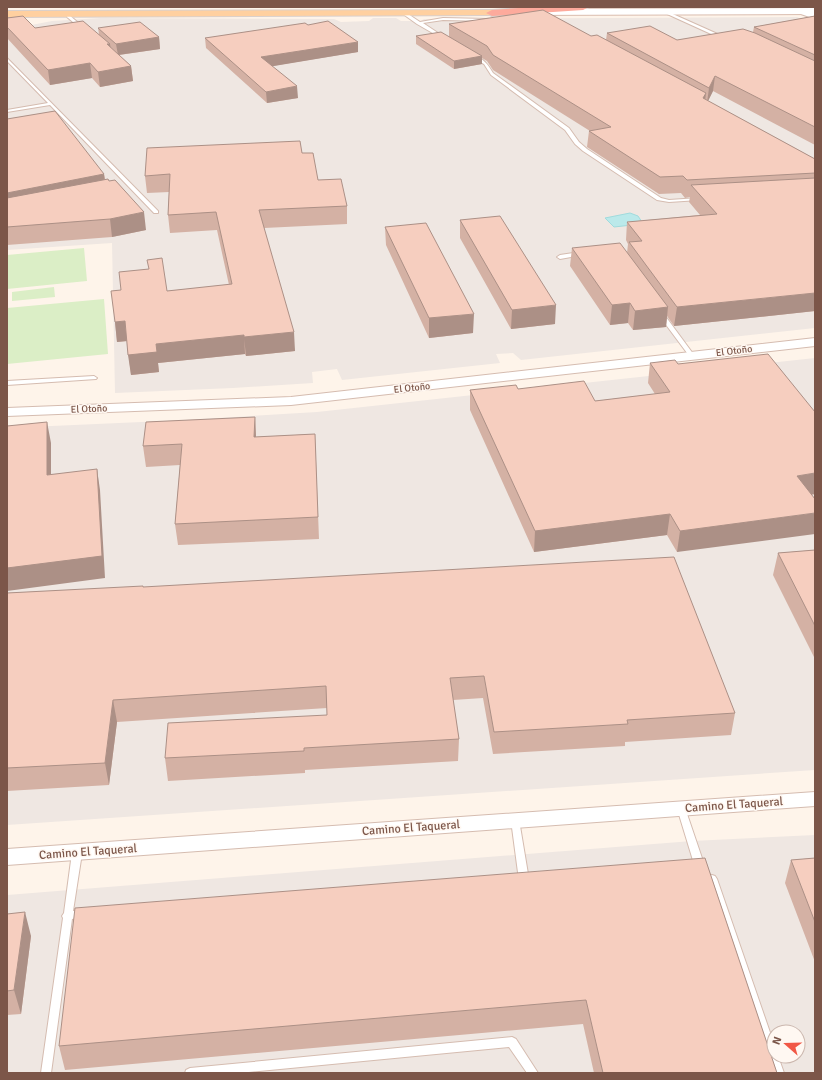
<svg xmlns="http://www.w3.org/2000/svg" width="822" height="1080" viewBox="0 0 822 1080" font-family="Signika,sans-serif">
	<rect width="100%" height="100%" fill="#fef4ea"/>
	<!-- industrial -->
	<path fill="#efe7e2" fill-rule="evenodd" d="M797,17L815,25V328L521,360L513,353L496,354L500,363L342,380L337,369L312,372L313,383L233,388L115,393L112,243L7,250V31L11,29L52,21L101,18L334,19L341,22L369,21L373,18H396L401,21H421L424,19Z
		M815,358V770L7,825V428L186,420L317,412Z
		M815,835V1073H7V895L692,841ZM774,1032H798V1056H774Z"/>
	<!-- green -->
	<path fill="#dbeec6" d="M84,248L87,281L7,289V255Z
		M54,287L55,297L12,301V292Z
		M104,299L108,354L7,364V308Z"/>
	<!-- water -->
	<path fill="#bbe9ea" stroke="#a0dbdd" d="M630,213L638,216L642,222L641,224L614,227L605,218Z"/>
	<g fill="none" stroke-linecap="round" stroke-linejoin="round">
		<!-- lane casing -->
		<g stroke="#d5bcb0" stroke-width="2">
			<path id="lane" d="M666,11L722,36L723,37L720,38L665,13Z
				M403,12H405L420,22L443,18L488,19L490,20L488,21L443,20L423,23L444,37L445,38L443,39L417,24L403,14Z
				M67,15H69L82,26V28H80L67,17Z
				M473,56C483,57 488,65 493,73L569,128L579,142L587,149L661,198L669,200L699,198L701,199L699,200L669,202L657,200L583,151L575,144L565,130L491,75L484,64L473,58Z
				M7,58L158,211V213H154L50,105L7,112V110L48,103L7,61Z
				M580,252L582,253V255L560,259L557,257L560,255Z
				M661,312L663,313L694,355V357H690L658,314Z
				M94,376L97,378L96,379L7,385V381Z
				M681,805L684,806L685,808L705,867L703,870L700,871L697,870L695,867L677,808L678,806Z
				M515,817L518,818L519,820L529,880L527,883L524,884L521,883L519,880L511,820L512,818Z
				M77,849L80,851L82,853L73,911L83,910L86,911L88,914L86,917L72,919L51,1073H41L63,918L62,916L64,913L72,853L74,851Z
				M712,875L715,876L717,879L774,1044V1056H778L784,1073H774L707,879L709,876Z
				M512,1037L516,1039L538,1073H527L509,1047L239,1073H185L186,1070L190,1068Z"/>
		</g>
		<!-- street casing -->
		<g stroke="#d5bcb0" stroke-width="2">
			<path id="street" d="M801,10H807L815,14V19L801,14Z
				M815,338V346L291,405L7,416V408L291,397Z
				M815,792V806L7,865V849Z"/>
		</g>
		<!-- secondary casing -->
		<g stroke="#dabdaf" stroke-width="2">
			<path id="secondary" d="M815,8V14L519,15L514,12L519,9Z"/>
		</g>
		<!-- primary casing -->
		<g stroke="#dad0cc" stroke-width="2">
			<path id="primary" d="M492,10L496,11L498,13L496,15L7,17V11Z"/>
		</g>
		<!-- highway casing -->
		<g stroke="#dad0cc" stroke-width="2">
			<path id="highway" d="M532,7H589L583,10L492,16L486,13L492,10Z"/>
		</g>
		<!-- lane -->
		<use href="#lane" fill="#fff" fill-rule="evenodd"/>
		<!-- street -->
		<use href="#street" fill="#fff" fill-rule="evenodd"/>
		<!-- secondary -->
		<use href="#secondary" fill="#fff" fill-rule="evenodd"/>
		<!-- primary -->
		<use href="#primary" fill="#ffd0a0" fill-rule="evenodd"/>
		<!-- highway -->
		<use href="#highway" fill="#fdaa9c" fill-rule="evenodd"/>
	</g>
	<!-- wall -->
	<path fill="#d4b1a4" d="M815,16V145L713,91L708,101L815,159V311L674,326L667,316L666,327L633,330L628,323L610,325L570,266L572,248L627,253L628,244L626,240L627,222L700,215L689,202L690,197L685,198L681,193L659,194L587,147L589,131H590L493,70L487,61L482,58V64L454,69L416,44V36L449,37V24L591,36L606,40L607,33L677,40L753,32L754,27Z
		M7,18L35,28L99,34L98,28L159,37L160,49L119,55L131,66L133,81L100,87L92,78L50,85L7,38Z
		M308,25L358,52L272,66L298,98L267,103L206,48L205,38Z
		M7,119L104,174L105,179L146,230L112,237L7,245Z
		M302,153L318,180L347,206V224L264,228L295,351L246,356L245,354L158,363L159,372L131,375L127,341L117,342L115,322L167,291L229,285L217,230L170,233L168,215L169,192L147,193L145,176Z
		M460,220L555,324L511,329L460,238Z
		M385,227L473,333L429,338L386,245Z
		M650,363L678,364L815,494L811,495L677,552L667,535L534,552L470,410V390L518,389L595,401L655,394L648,383Z
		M255,417L256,437L315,434L319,539L178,545L175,524L180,465L146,467L143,446Z
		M815,550V659L773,575L778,553Z
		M143,587L735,713L731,735L625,742V746L493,754L483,698L453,700L459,739L458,761L305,770V773L168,781L165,758L327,715V708L117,722L109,785L7,791V593Z
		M705,858L777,1073H594L583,1024L65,1070L59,1046Z
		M815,858V962L785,883L791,860Z
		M7,914L31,936L21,1014L7,1015Z"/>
	<!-- shaded-wall -->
	<path fill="#ac9086" d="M159,37L160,49L118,55L116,44Z
		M358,42V52L262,68L261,57Z
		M107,44H110L112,58Z
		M482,56V64L454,69V61Z
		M90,63L92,78L50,85L48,70Z
		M131,66L133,81L100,87L98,72Z
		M715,76L713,91L707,103L709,88Z
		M297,86L298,98L267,103L266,92Z
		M706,93L704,109L703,98Z
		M104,174L106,191L7,211V193Z
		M144,212L146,230L112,237L110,219Z
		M815,293V311L674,326L677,307Z
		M630,303L628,323L610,325L612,305Z
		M556,305L555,324L511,329L512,310Z
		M668,307L666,327L633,330L635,311Z
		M474,314L473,333L429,338V318Z
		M125,321L127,341L117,342L115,322Z
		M294,332L295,351L246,356L244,337Z
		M244,335L245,354L158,363L159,372L131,375L128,355L156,344Z
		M255,417L256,438L254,437Z
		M47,422L51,443V496L47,475Z
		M97,469L100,490L105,578L7,591V568Z
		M815,473V494L793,497L797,476Z
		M815,513V534L677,552L680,531Z
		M670,514L667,535L534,552L535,531Z
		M113,700L117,722L109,785L105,763Z
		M25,912L31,936L21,1014L14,990Z"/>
	<!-- building -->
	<path fill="#f6cebf" stroke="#ac9086" d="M543,10L591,36L597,35L706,93L703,98L815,159V173L687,180L683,176L660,177L589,131L611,127L493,55L487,46L449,24Z
		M23,16L35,28L83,21L110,44H107L131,66L98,72L90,63L48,70L7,27V18Z
		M815,16V55L754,27Z
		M328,21L358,42L261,57L297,86L266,92L205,38L305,23L308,25Z
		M140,22L159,37L116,44L98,28Z
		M650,26L677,40L743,29L755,33L815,61V127L715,76L709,88L607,33Z
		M441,32L482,56L454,61L416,36Z
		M55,111L104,174L7,193V119Z
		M300,141L302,153H313L318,180L341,179L347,206L259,210L294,332L244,337V335L156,344L157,352L128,355L125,321L115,322L111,291L121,290L119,272L149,269L147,260L162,258L167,291L232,284L216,212L168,215L170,174L145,176L147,148Z
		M815,178V293L677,307L629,242L642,241L627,222L717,214L691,185Z
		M108,179L109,181L115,180L144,212L110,219L7,227V198Z
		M500,216L556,305L512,310L460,220Z
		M426,223L474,314L429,318L385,227Z
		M620,243L668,307L635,311L630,303L612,305L572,248Z
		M768,354L815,412V473L797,476L815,499V513L680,531L670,514L535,531L470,390L516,385L518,389L584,381L595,401L670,392L650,363L675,360L678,364Z
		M255,417L254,437L315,434L318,517L175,524L182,444L143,446L146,422Z
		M47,422V475L97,469L102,556L7,568V426Z
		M815,550V626L778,553Z
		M674,557L735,713L627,720L628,724L494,732L484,676L450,678L459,739L304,748V751L165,758L168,723L327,715L326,686L113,700L105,763L7,768V593L143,586V587Z
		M705,858L777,1073H603L586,1000L59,1046L75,908Z
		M815,858V922L791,860Z
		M25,912L14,990L7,991V914Z"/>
	<g text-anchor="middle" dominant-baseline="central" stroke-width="3" stroke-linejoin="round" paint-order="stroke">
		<!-- street labels -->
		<g font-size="10" fill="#7c5649" stroke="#fff8f2">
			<text transform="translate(734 351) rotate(-7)">El Otoño</text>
			<text transform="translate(412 388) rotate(-6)">El Otoño</text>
			<text transform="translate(89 409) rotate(-2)">El Otoño</text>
		</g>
		<!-- near-street labels -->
		<g font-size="12" fill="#7c5649" stroke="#fff8f2">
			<text transform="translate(734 805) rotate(-4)">Camino El Taqueral</text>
			<text transform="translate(411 828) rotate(-4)">Camino El Taqueral</text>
			<text transform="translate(88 852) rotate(-4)">Camino El Taqueral</text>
		</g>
	</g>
	<!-- border -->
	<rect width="822" height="1080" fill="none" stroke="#7c5649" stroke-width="16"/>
	<!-- north arrow -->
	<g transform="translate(786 1044) rotate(290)"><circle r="19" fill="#fff8f2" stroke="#cbb7ae"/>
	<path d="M0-3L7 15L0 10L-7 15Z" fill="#f15846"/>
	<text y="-6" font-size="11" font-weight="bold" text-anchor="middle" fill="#7c5649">N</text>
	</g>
</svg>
